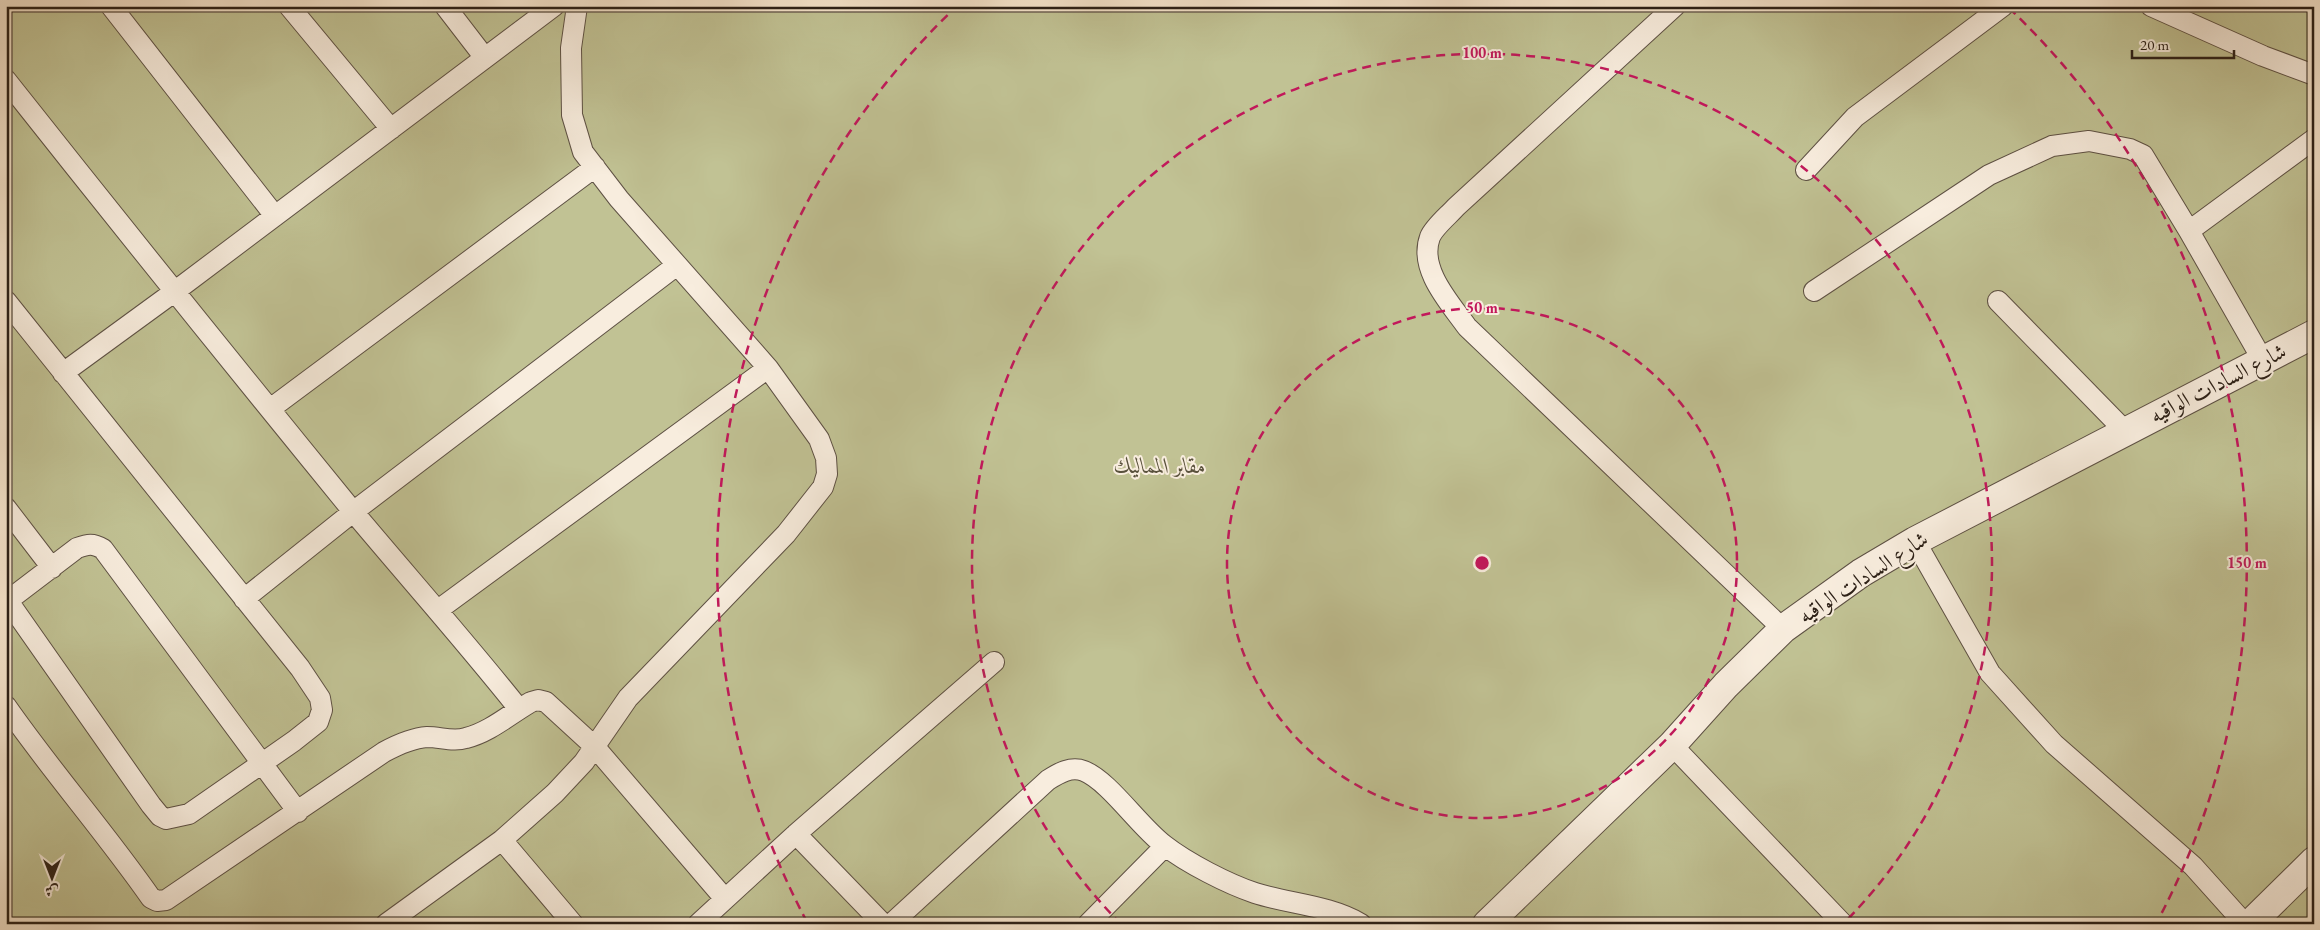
<svg xmlns="http://www.w3.org/2000/svg" width="2320" height="930" viewBox="0 0 2320 930" font-family="'EB Garamond',Amiri,serif">
	<rect width="100%" height="100%" fill="#f5e4cc"/>
	<filter id="stains"><feTurbulence type="fractalNoise" baseFrequency=".004" numOctaves="4"/><feColorMatrix values="0 0 0 0 .2 0 0 0 0 .09 0 0 0 0 .02 0 0 0 .5 -.17"/></filter>
	<radialGradient id="worn" r=".72"><stop offset=".6" stop-color="#630" stop-opacity="0"/><stop offset="1" stop-color="#630" stop-opacity=".3"/></radialGradient>
	<!-- green -->
	<path fill="#c1c294" stroke="#767156" d="M6,6H2314V924H6Z"/>
	<g fill="none" stroke-linecap="round" stroke-linejoin="round">
		<!-- service casing -->
		<g stroke="#5e5144" stroke-width="22">
			<path id="service" d="M111,6L275,216
				M289,6L391,129
				M445,6L485,58
				M1675,6L1456,207C1449,215 1434,227 1430,237C1418,269 1450,303 1467,327L1783,629
				M2151,6L2263,56L2314,75
				M6,80C120,224 235,367 351,509C407,576 465,641 519,709
				M1806,170L1855,117L2003,6
				M1814,291L1989,175L2052,146L2089,141L2130,149L2143,155L2189,231
				M6,301L300,668L320,698L322,710L318,722L294,741L189,814L166,819L160,816L151,805L8,601
				M1998,301L2125,431
				M2262,359L2189,231L2314,139
				M63,373L174,292L554,6
				M270,409L595,167
				M6,508L52,568
				M1915,541L1990,673L2054,744L2193,866L2245,924
				M244,599L353,512L677,265
				M6,602L77,548C88,544 93,543 103,549L298,812
				M438,610L768,368
				M6,706C52,772 105,832 151,898L157,901L166,900L384,752C397,745 412,738 427,737C441,737 453,742 466,738C490,732 510,714 531,702L538,700L546,702L594,746L725,899
				M1672,745L1843,924
				M796,834L883,924
				M502,840L573,924
				M386,924L502,840L555,793L584,762L628,698L786,534L823,487L827,474L826,458L819,439L768,368L619,199L583,152L572,115L571,48L577,6
				M698,924L796,834L994,662
				M891,924L1048,780C1059,773 1071,766 1084,771C1109,781 1139,826 1164,845C1187,863 1228,884 1255,893C1289,904 1329,905 1361,924
				M1088,924L1165,846"/>
		</g>
		<!-- minor casing -->
		<g stroke="#5e5144" stroke-width="30">
			<path id="minor" d="M1487,924L1672,745L1726,685L1783,629L1861,573L1915,541L2314,334
				M2250,924L2314,861"/>
		</g>
		<!-- service -->
		<use href="#service" stroke="#f8edde" stroke-width="20"/>
		<!-- minor -->
		<use href="#minor" stroke="#f8edde" stroke-width="28"/>
	</g>
	<!-- distance rings -->
	<g fill="none" stroke="#c2185b" stroke-width="2.5" stroke-dasharray="9 6">
		<circle cx="1482" cy="563" r="255"/>
		<path d="M1121 924A510 510 0 1 1 1843 924"/>
		<path d="M807 922A765 765 0 0 1 955 8M2009 8A765 765 0 0 1 2157 922"/>
	</g>
	<g text-anchor="middle" dominant-baseline="central" stroke-width="4" stroke-linejoin="round" paint-order="stroke">
		<!-- street labels -->
		<g font-size="22" fill="#2c2017" stroke="#f8edde">
			<text transform="translate(2218 383) rotate(-27)">شارع السادات الواقيه</text>
			<text transform="translate(1863 577) rotate(-33)">شارع السادات الواقيه</text>
		</g>
		<!-- park labels -->
		<g font-size="22" font-style="italic" fill="#59513c" stroke="#f8edde">
			<text x="1160" y="465">مقابر المماليك</text>
		</g>
	</g>
	<circle cx="1482" cy="563" r="8" fill="#c2185b" stroke="#f8edde" stroke-width="2.5"/>
	<g font-size="15" text-anchor="middle" font-weight="bold" fill="#c2185b" stroke="#f8edde" stroke-width="4" stroke-linejoin="round" paint-order="stroke">
		<text x="1482" y="58">100 m</text>
		<text x="1482" y="313">50 m</text>
		<text x="2247" y="568">150 m</text>
	</g>
	<!-- margin -->
	<rect width="2320" height="930" fill="none" stroke="#f5e4cc" stroke-width="25"/>
	<rect x="8" y="8" width="2305" height="915" fill="none" stroke="#2c2017" stroke-width="2.5"/>
	<rect x="12" y="12" width="2295" height="905" fill="none" stroke="#2c2017"/>
	<!-- north arrow -->
	<g transform="translate(52 878) rotate(180)" stroke="#f8edde" stroke-width="4" paint-order="stroke">
	<path d="M0-4L9 19L0 12L-9 19Z" fill="#2c2017"/>
	<text y="-8" font-size="14" font-weight="bold" text-anchor="middle" fill="#2c2017">ش</text>
	</g>
	<!-- scale -->
	<path d="M2132 50v8h102v-8" fill="none" stroke="#2c2017" stroke-width="2.5"/>
	<text x="2140" y="50" font-size="15" fill="#2c2017" stroke="#f8edde" stroke-width="4" paint-order="stroke">20 m</text>
	<rect width="100%" height="100%" filter="url(#stains)"/>
	<rect width="100%" height="100%" fill="url(#worn)"/>
</svg>
